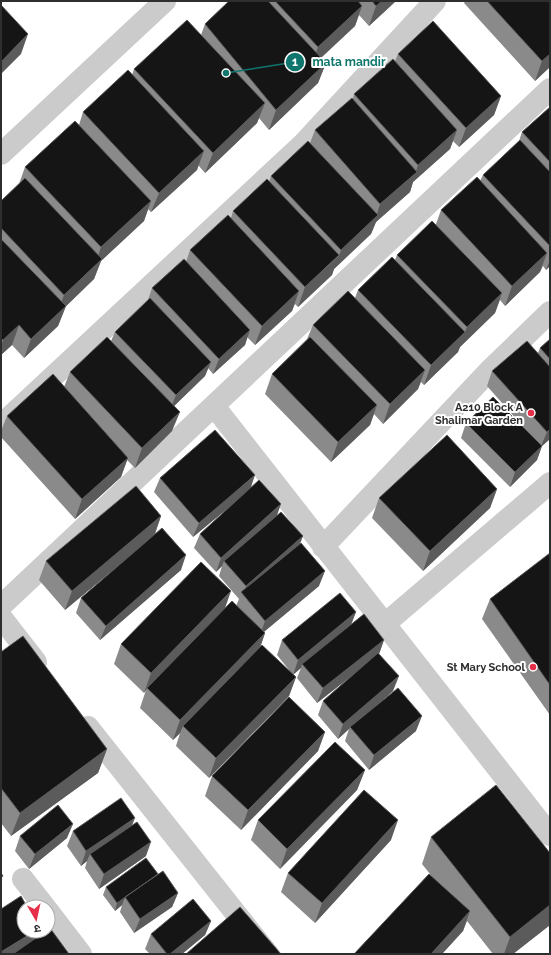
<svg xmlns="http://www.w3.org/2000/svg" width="551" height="955" viewBox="0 0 551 955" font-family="Raleway,'Noto Sans Devanagari',sans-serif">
	<rect width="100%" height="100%" fill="#fff"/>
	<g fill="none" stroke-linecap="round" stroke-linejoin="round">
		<!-- minor -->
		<path stroke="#cbcbcb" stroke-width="22" d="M1,154L165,1
			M214,406L550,835
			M1,425L304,143L435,1
			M323,547L489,371L550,312
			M1,606L550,89
			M1,617L36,662
			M386,623L550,483
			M88,727L268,954
			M23,879L45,907
			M48,911L81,954"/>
	</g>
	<!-- wall -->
	<path fill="#8a8a8a" d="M229,1H396L369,26L359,15L355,26L321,58L326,63L318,83L269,130L259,118L257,123L205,173L198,165L197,170L151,212L148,209L144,221L101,261L94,279L66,306L58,326L24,358L12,345L1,355V201L19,184L25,167L79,125L83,112L132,75L134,69L201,35L205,24Z
		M465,1H550V67L535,81L464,3Z
		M398,54L501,96L494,115L459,147L453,141L450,149L413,182L410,192L376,222L371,234L334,269L332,275L298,307L295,304L292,311L255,345L247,337L245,345L213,374L208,368L205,376L174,406L172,431L135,468L127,460L121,477L75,519L1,437V431L7,416L64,387L70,372L111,341L115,332L148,300L152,288L186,262L190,250L231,218L233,211L269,182L271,176L310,143L315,130L353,98L354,94L395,61Z
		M550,107V266L546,270L543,266L540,272L505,306L500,300L495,313L460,347L458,352L424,385L421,382L418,389L383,424L374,414L370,425L331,462L265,394L272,374L307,339L313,325L355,298L358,290L395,260L397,255L436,224L441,210L480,181L483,175L519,141L522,132Z
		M550,339V439L542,446L537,460L510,487L461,438L466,423L525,429L487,386L492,371L538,353L540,348Z
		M160,478L250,488L277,515L303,536L300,544L319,586L264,632L265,633L260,648L290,671L277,655L282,640L356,612L351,625L384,640L379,654L393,691L384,699L416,731L369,770L345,741L349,729L338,739L318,715L323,701L345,681L317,703L297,678L301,668L293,674L296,677L289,696L209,778L176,746L180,733L173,740L140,708L146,690L144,693L114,664L121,644L224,609L236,606L239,599L219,576L222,566L216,572L194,548L200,534L229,507L193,537L154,492Z
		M497,489L490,508L423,571L372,518L379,498Z
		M161,516L155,534L181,570L100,640L76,613L81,598L122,562L65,610L39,580L46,561Z
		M550,553V715L482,619L490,599Z
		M1,652L107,749L98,773L11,836L1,823Z
		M325,732L318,751L241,830L205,796L212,776Z
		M365,770L357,790L280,869L251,840L258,820Z
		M132,825L146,856L99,889L85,868L87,861L81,866L67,846L73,831Z
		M20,836L67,838L29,869L15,851Z
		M431,837L550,853V925L513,954H493L467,921L463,931L442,954H354L430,874L422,864Z
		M391,840L315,923L281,892L288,873Z
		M157,875L178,893L172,907L134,933L120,912L122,905L115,911L103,895L106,887Z
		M211,921L205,935L182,954H150L145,949L151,934Z"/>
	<!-- shaded-wall -->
	<path fill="#5b5b5b" d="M382,1H396L369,26L376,6Z
		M362,6L355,26L311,67L318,47Z
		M28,34L21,54L1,74V62Z
		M550,54V67L535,81L542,61Z
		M326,63L318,83L269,130L276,110Z
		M501,96L494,115L459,147L466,128Z
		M265,103L257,123L205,173L213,153Z
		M457,130L450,149L413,182L410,192L376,222L371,234L334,269L332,275L298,307L305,287L339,256L341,250L376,217L380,204L415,174L418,165Z
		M204,151L197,170L151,212L159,193Z
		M151,201L144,221L101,261L94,279L57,315L64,295L95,266L101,247Z
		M547,253L540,272L505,306L512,286Z
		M550,260V266L546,270Z
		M299,291L292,311L255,345L262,326Z
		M502,293L495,313L460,347L458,352L424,385L431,365L465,332L467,327Z
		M66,306L58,326L24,358L31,339Z
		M19,325L12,345L1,355V346L3,340Z
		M250,330L245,345L213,374L219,359Z
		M211,362L205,376L170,410L176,395Z
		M425,370L418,389L383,424L390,404Z
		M377,405L370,425L331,462L338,442Z
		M180,412L172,431L135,468L142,448Z
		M550,429V439L542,446L537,460L510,487L515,472L541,446L547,432Z
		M128,458L121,477L75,519L82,499Z
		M255,475L250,490L193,537L199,523Z
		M497,489L490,508L423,571L430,551Z
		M281,504L276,518L224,561L222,566L216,572L221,558Z
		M161,516L154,536L65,610L72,591Z
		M303,536L297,550L243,594L246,586Z
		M186,555L181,570L100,640L106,626Z
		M325,571L319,586L260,635L265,621Z
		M231,591L224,611L147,688L146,690L144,693L151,673Z
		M356,612L350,627L302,664L301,668L293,675L298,660Z
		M265,633L258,653L183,726L180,733L173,740L180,720Z
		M384,640L379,654L317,703L323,688Z
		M399,676L393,691L351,728L350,727L349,729L338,739L343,724Z
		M296,677L289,696L209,778L216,758Z
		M422,716L416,731L369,770L374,755Z
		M325,732L318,751L241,830L248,810Z
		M107,749L98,773L11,836L20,813Z
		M365,770L357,790L280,869L287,849Z
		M135,818L129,833L90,854L87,861L81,866L86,851Z
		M398,820L391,840L315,923L322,903Z
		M73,824L67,838L29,869L35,854Z
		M151,842L146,856L99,889L104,874Z
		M178,893L172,907L134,933L140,919Z
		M125,897L122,905L115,911L117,903Z
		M550,905V925L513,954H504L510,937Z
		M470,911L463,931L442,954H431Z
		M211,921L205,935L182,954H170Z
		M35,931H39L35,942L16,954H1V952Z"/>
	<!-- building -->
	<path fill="#151515" stroke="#5b5b5b" d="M229,1H268L326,63L276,110L205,24Z
		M275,1H358L362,6L318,47Z
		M372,1H382L376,6Z
		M487,1H550V54L542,61Z
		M1,5L28,34L1,62Z
		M187,20L265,103L213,153L134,69Z
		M433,21L501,96L466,128L398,54Z
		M393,59L457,130L418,165L354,94Z
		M128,70L204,151L159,193L83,112Z
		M352,98L417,172L380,204L315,130Z
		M550,107V162L522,132Z
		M75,121L151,201L101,247L25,167Z
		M520,140L550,172V246L483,175Z
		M308,141L378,215L341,250L271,176Z
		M477,177L547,253L512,286L441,210Z
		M25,178L102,259L64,295L1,228V201Z
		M267,179L339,255L305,287L233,211Z
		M228,215L299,291L262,326L190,250Z
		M432,221L502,293L467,327L397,255Z
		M1,239L66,306L31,339L19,325L3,340L1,338Z
		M392,257L465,332L431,365L358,290Z
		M184,259L250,330L219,359L152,288Z
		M348,291L425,370L390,404L313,325Z
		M150,298L211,362L176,395L115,332Z
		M107,337L180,412L142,448L70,372Z
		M310,337L377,405L338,442L272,374Z
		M550,339V359L540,348Z
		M527,341L550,367V429L547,432L492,371Z
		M53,374L128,458L82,499L7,416Z
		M493,397L542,446L515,472L466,423Z
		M215,430L255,475L199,523L160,478Z
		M447,435L497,489L430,551L379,498Z
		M259,480L281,504L221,558L200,534Z
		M136,486L161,516L72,591L46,561Z
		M281,512L303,536L246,586L224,561Z
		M162,528L186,555L106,626L81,598Z
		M301,543L325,571L265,621L241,592Z
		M550,553V685L490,599Z
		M201,562L231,591L151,673L121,644Z
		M340,593L356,612L298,660L282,640Z
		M232,601L265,633L180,720L147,688Z
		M364,614L384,640L323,688L302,664Z
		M23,636L107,749L20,813L1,788V652Z
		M262,645L296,677L216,758L183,726Z
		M378,653L399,676L343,724L323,701Z
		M398,688L422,716L374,755L350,727Z
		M289,697L325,732L248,810L212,776Z
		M335,742L365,770L287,849L258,820Z
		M496,785L550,853V905L510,937L431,837Z
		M364,790L398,820L322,903L288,873Z
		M121,798L135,818L86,851L73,831Z
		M58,805L73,824L35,854L20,836Z
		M137,822L151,842L104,874L90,854Z
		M146,858L158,874L117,903L106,887Z
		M163,871L178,893L140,919L125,897Z
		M1,873L3,876L1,878Z
		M429,874L470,911L431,954H354Z
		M21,896L27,907H24V931H35L1,952V909Z
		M193,899L211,921L170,954H167L151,934Z
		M240,907L281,954H186Z
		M50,928L69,954H13L46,931H48V929Z"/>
	<!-- markers -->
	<g fill="#e72e48" stroke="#fff" stroke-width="1.5">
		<circle cx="531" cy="413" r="4"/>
		<circle cx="533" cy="667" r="4"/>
	</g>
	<g text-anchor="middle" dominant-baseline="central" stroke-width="4" stroke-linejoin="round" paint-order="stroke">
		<!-- poi labels -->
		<g font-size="11" font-weight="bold" fill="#2e2e2e" stroke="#fff" text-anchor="end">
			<text x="523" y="407">A210 Block A<tspan x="523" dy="13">Shalimar Garden</tspan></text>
			<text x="525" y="667">St Mary School</text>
		</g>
	</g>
	<!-- callouts -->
	<path fill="none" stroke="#0f766e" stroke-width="1.5" d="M226 73L295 62"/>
	<g fill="#0f766e" stroke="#fff" stroke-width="1.5">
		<circle cx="226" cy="73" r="4"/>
		<circle cx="295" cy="62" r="10"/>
	</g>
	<g font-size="12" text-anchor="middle" font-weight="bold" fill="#fff">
		<text x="295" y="66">1</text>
	</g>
	<g font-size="12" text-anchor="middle" font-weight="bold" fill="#0f766e" stroke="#fff" stroke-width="4" stroke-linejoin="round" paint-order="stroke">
		<text x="349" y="66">mata mandir</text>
	</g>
	<!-- border -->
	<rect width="551" height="955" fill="none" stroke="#2e2e2e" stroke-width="4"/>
	<!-- north arrow -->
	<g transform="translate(36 919) rotate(171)"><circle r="19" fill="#ffffff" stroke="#ababab"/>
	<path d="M0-3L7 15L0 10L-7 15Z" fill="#e72e48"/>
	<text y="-6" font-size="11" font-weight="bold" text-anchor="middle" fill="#2e2e2e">उ</text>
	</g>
</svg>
